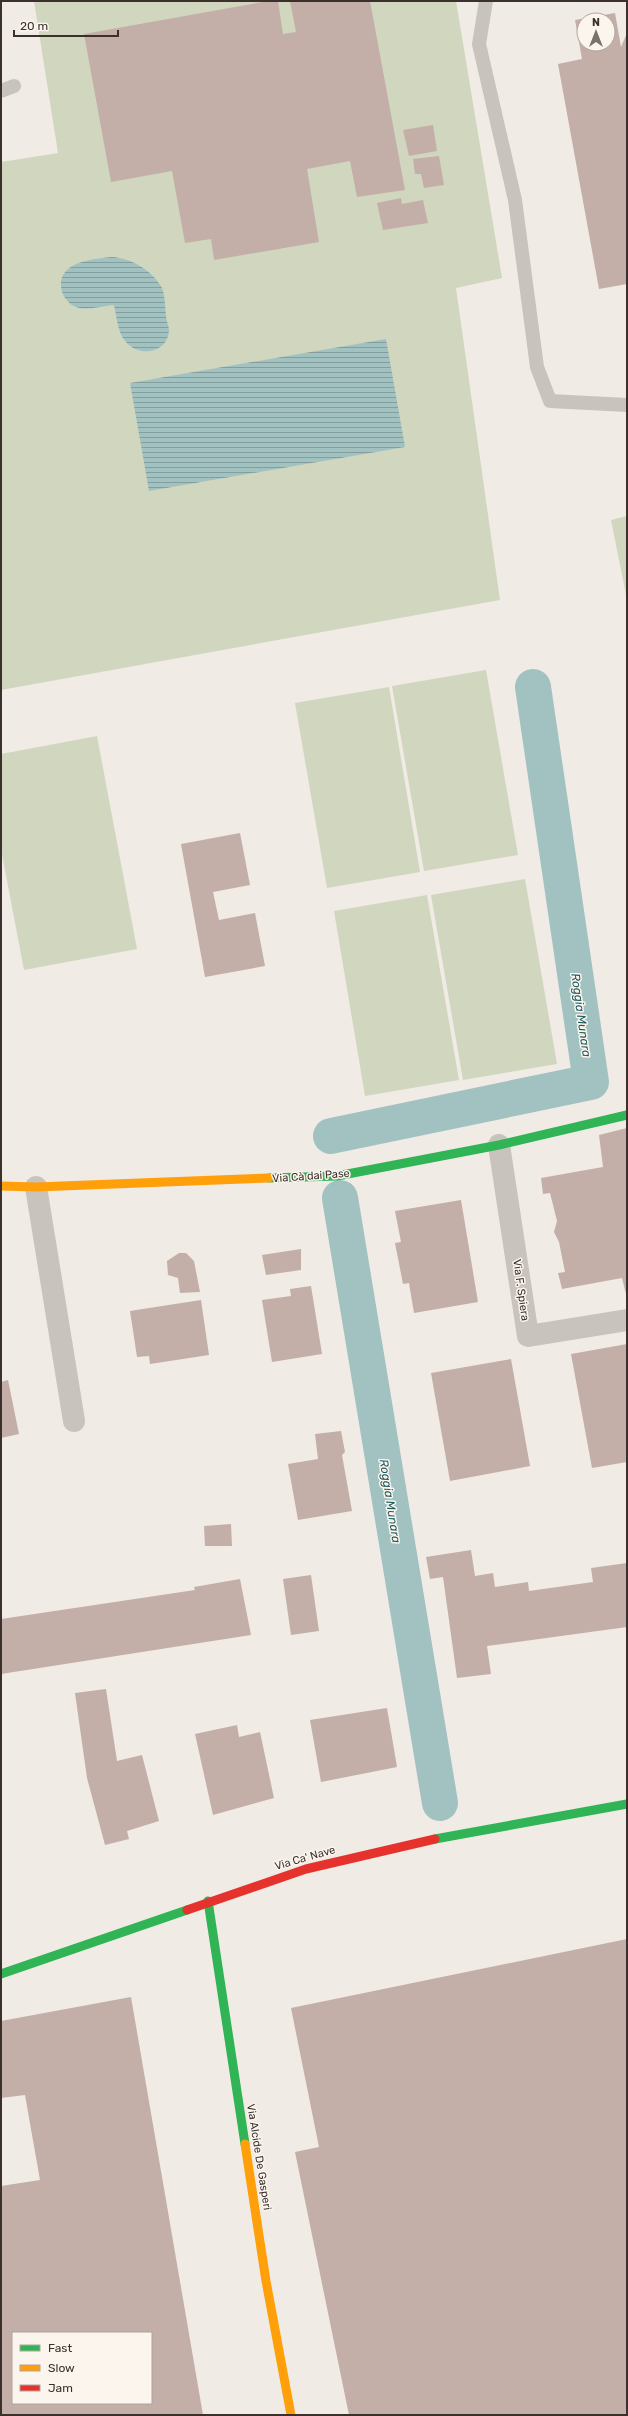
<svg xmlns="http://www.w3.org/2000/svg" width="628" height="2416" viewBox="0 0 628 2416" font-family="Rubik,sans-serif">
	<defs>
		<pattern id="water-rules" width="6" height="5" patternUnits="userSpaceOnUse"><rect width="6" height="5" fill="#a1c2c1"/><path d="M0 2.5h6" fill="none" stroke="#849e9d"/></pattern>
	</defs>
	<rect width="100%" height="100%" fill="#f0ebe5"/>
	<!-- green -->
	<path fill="#d1d6bf" d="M34,1H456L502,278L456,288L500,600L1,690V162L58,153Z
		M627,516V600L611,520Z
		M486,670L518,855L424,871L392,686Z
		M389,687L420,872L327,888L295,703Z
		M97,736L137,949L24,970L1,849V754Z
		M525,879L557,1064L463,1080L431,895Z
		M427,895L459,1080L365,1096L334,911Z"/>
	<!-- water -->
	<path fill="url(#water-rules)" d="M112,257C131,258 152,270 162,288C165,295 165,307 166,315C166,320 169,326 169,330C168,353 139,358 126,342C117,332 117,317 114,305C102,306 88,311 76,307C70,305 64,298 62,292C54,262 92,259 112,257Z
		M386,339L405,447L149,491L130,383Z"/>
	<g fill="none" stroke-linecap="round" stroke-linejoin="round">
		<!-- canal -->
		<path stroke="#a1c2c1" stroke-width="36" d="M331,1136L591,1082L533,687
			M340,1198L440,1803"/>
	</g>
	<!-- building -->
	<path fill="#c3afa7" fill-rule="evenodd" d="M268,1H278L283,34L296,32L290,1H370L405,190L357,197L350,161L307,169L319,242L214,260L211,239L185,243L172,171L111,182L84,34Z
		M615,13L621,47L627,33V284L599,289L558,64L582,59L575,20ZM584,20H608V44H584Z
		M433,125L437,151L409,156L403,130Z
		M439,156L444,185L424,188L421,174H415L413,159Z
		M401,198L402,204L423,200L428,223L383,230L377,203Z
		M240,833L250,885L213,892L219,920L255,913L265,966L205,977L181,844Z
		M627,1128V1298L622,1278L562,1289L558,1273L565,1272L559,1242L554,1232L557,1221L550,1193L543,1194L541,1178L603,1167L599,1135Z
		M461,1200L478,1302L414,1313L409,1283L403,1284L395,1243L401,1242L395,1211Z
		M301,1249V1270L266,1275L262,1255Z
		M179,1253H186L194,1261L200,1292L180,1293L178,1278L168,1275L167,1261Z
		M311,1286L322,1354L272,1362L262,1300L291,1296L290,1289Z
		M201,1300L209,1355L150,1364L149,1356L137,1357L130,1311Z
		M627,1344V1462L592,1468L571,1354Z
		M511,1359L530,1466L450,1481L431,1373Z
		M8,1380L19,1434L1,1438V1382Z
		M341,1431L345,1452L342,1455L352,1511L298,1520L288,1464L318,1459L315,1434Z
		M231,1524L232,1546H205L204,1526Z
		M471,1550L475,1576L493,1573L495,1587L528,1582L529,1591L593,1582L591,1568L627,1563V1627L487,1646L491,1674L457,1678L443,1577L430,1579L426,1557Z
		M311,1575L319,1631L291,1635L283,1579Z
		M240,1579L251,1635L1,1674V1619L195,1590L194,1587Z
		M106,1689L117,1761L142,1755L159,1821L127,1831L129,1839L105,1845L87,1778L75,1693Z
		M387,1708L397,1767L321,1782L310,1720Z
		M237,1725L239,1737L260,1732L274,1798L213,1815L195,1734Z
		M627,1939V2415H349L295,2152L319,2147L291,2008Z
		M131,1997L203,2415H1V2186L40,2180L25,2095L1,2098V2021ZM13,2333H151V2403H13Z"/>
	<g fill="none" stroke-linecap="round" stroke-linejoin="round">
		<!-- lane -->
		<path stroke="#c9c3be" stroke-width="14" d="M486,1L479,44L515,200L537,367L550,401L627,405
			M1,91L14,86"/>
		<!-- street -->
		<path stroke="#c9c3be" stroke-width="22" d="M499,1145L528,1336L627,1320
			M36,1187L74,1421"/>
		<!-- fast -->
		<path stroke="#30b455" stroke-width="9" d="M269,1178L337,1176L499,1145L627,1115
			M435,1839L627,1804
			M208,1901L245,2144
			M1,1974L187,1910"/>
		<!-- slow -->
		<path stroke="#ff9f0a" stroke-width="9" d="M1,1186L36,1187L269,1178
			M245,2144L266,2281L291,2415"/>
		<!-- jam -->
		<path stroke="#e5322d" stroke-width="9" d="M187,1910L306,1869L435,1839"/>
	</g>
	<g text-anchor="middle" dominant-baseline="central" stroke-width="3" stroke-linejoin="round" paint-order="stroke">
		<!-- street labels -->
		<g font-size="11" fill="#3b302b" stroke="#fbf5ee">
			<text transform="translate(311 1176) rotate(-4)">Via Cà dai Pase</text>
			<text transform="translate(521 1290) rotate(82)">Via F. Spiera</text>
			<text transform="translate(305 1858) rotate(-16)">Via Ca' Nave</text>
			<text transform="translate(259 2157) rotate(81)">Via Alcide De Gasperi</text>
		</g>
		<!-- water labels -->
		<g font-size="12" font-style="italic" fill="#1f5a5e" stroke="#fbf5ee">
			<text transform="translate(581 1015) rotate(82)">Roggia Munara</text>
			<text transform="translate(390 1501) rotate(81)">Roggia Munara</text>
		</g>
	</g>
	<!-- border -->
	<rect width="628" height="2416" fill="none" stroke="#3b302b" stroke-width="4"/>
	<!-- legend -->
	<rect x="12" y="2332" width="140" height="72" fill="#fbf5ee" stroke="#aea6a0"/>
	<rect x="20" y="2345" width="20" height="6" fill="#30b455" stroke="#aea6a0"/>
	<text x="48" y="2352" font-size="12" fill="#3b302b">Fast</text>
	<rect x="20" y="2365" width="20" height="6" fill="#ff9f0a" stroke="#aea6a0"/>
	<text x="48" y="2372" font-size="12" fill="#3b302b">Slow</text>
	<rect x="20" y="2385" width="20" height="6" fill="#e5322d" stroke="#aea6a0"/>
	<text x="48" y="2392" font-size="12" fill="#3b302b">Jam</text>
	<!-- north arrow -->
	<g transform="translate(596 32)"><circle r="19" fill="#fbf5ee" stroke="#aea6a0"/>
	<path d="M0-3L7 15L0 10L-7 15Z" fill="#7a716c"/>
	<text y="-6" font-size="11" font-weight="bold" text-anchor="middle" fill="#3b302b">N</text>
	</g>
	<!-- scale -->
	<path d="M14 30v6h104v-6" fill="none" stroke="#3b302b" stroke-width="2"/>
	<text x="20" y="30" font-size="12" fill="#3b302b" stroke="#fbf5ee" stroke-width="3" paint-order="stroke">20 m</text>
</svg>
